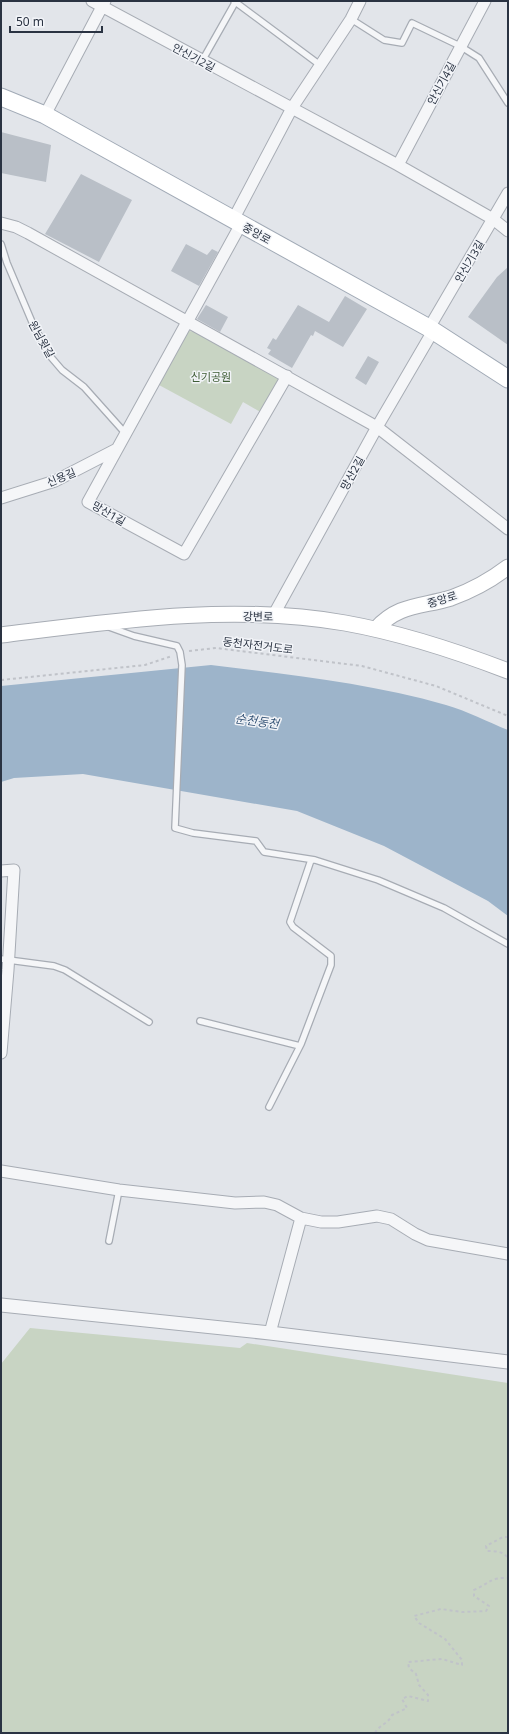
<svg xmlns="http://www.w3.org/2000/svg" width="509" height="1734" viewBox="0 0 509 1734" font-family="'Noto Sans','Noto Sans KR',sans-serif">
	<rect width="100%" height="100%" fill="#e2e5ea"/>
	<!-- green -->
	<path fill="#c8d4c3" d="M188,331L199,332L282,377L262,413L243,402L231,424L159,385Z
		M30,1328L240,1348L247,1343L508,1383V1733H1V1364Z"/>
	<!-- water -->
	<path fill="#9db4ca" d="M211,665C290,675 369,683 446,705C467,711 488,722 508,730V916L488,901L384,846L297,811L83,774L14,778L1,782V686Z"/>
	<!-- building -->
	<path fill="#b9bfc7" d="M1,132L51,145L46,182L1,173Z
		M81,174L132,200L99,262L45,234Z
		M186,244L207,255L212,249L218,252L199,286L171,271Z
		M508,267V345L468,317L497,277Z
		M345,296L367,309L343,347L315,331L313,336L311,335L292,368L268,354L271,350L267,348L273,338L276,340L298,305L329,322Z
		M206,305L228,317L220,332L197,319Z
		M368,356L379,362L366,385L355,378Z"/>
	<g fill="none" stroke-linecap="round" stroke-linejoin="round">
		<!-- service casing -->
		<g stroke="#a7acb4" stroke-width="8">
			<path id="service" d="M234,1L320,65
				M351,19L384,40L402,43L412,23L460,46L479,58L508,103
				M202,61L236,1
				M1,244L7,263L32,322L50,356L62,370L84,387L126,434
				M109,627L134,636L177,646L180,652L182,665L175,828L193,833L256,841L264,852L315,860L378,880L444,908L508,944
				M1,959L54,966L65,970L149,1022
				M200,1021L300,1046
				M269,1107L301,1044L331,965V956L293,927L290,922L311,860
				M109,1241L119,1190"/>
		</g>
		<!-- minor casing -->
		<g stroke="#a7acb4" stroke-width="13">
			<path id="minor" d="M92,1L398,165L493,219L508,231
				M45,115L105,1
				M398,165L485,1
				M233,220L292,108L351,19L360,1
				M1,223L16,227L28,233L377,427L508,529
				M241,224L88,502L184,554L287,376
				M429,328L508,193
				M1,498L55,481L117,449
				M273,616L377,427L433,331
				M1,871L14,870L8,970L1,1053
				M1,1171L119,1190L235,1203L264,1202L277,1205L301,1218L321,1222H338L377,1216L391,1219L415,1234L428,1240L508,1254
				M270,1333L301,1218"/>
		</g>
		<!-- tertiary casing -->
		<g stroke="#a7acb4" stroke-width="15">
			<path id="tertiary" d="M1,1305L270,1333L508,1362"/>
		</g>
		<!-- secondary casing -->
		<g stroke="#a7acb4" stroke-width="17">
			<path id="secondary" d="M376,629C398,604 421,607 451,598C471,591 491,580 508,567
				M1,635C114,621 232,603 345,623C401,633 456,651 508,671"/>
		</g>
		<!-- primary casing -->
		<g stroke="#a1aab6" stroke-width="19">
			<path id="primary" d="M1,97L45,115L429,328L508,379"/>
		</g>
		<!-- path -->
		<path stroke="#c0c3c9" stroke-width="2" stroke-dasharray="3 3" stroke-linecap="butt" d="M189,651L216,648L362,666L436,686L508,716
			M1,680L145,665L172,656
			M508,1537H503L486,1546L487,1551C495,1551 503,1551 508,1558
			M375,1733C379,1725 388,1724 392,1715L407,1708L402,1699L408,1696L428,1701V1695L419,1685L416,1674L409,1668L408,1662L442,1659L462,1665V1660L445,1639L419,1623L414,1616L441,1609L462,1612L486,1611L489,1606L474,1596V1590C488,1584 491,1577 508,1578"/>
		<!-- service -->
		<use href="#service" stroke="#f5f6f8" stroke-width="5.5"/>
		<!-- minor -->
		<use href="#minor" stroke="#f5f6f8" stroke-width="11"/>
		<!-- tertiary -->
		<use href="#tertiary" stroke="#f5f6f8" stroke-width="13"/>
		<!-- secondary -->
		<use href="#secondary" stroke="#fff" stroke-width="15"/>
		<!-- primary -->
		<use href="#primary" stroke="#fff" stroke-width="17"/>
	</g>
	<g text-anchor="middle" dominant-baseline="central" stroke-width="3" stroke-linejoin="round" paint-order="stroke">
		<!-- street labels -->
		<g font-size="11" fill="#2a3342" stroke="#f2f4f8">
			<text transform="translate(194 57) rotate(28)">안신기2길</text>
			<text transform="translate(441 83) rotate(-62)">안신기4길</text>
			<text transform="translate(257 233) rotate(29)">중앙로</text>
			<text transform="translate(469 261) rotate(-60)">안신기3길</text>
			<text transform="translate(42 339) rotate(61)">원님윗길</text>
			<text transform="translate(352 473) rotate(-61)">망산2길</text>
			<text transform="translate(61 477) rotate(-23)">신용길</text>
			<text transform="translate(109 513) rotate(30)">망산1길</text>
			<text transform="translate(442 599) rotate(-17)">중앙로</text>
			<text transform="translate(258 616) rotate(1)">강변로</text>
			<text transform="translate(258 645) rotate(7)">동천자전거도로</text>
		</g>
		<!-- park labels -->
		<g font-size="11" fill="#405e37" stroke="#f2f4f8">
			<text x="211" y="376">신기공원</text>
		</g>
		<!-- water labels -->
		<g font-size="12" font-style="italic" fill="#345376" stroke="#f2f4f8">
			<text transform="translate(257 721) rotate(8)">순천동천</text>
		</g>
	</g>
	<!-- border -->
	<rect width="509" height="1734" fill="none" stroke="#2a3342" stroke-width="4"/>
	<!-- scale -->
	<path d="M10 26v6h92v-6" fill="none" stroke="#2a3342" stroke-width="2"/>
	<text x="16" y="26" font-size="12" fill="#2a3342" stroke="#f2f4f8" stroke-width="3" paint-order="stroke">50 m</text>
</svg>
